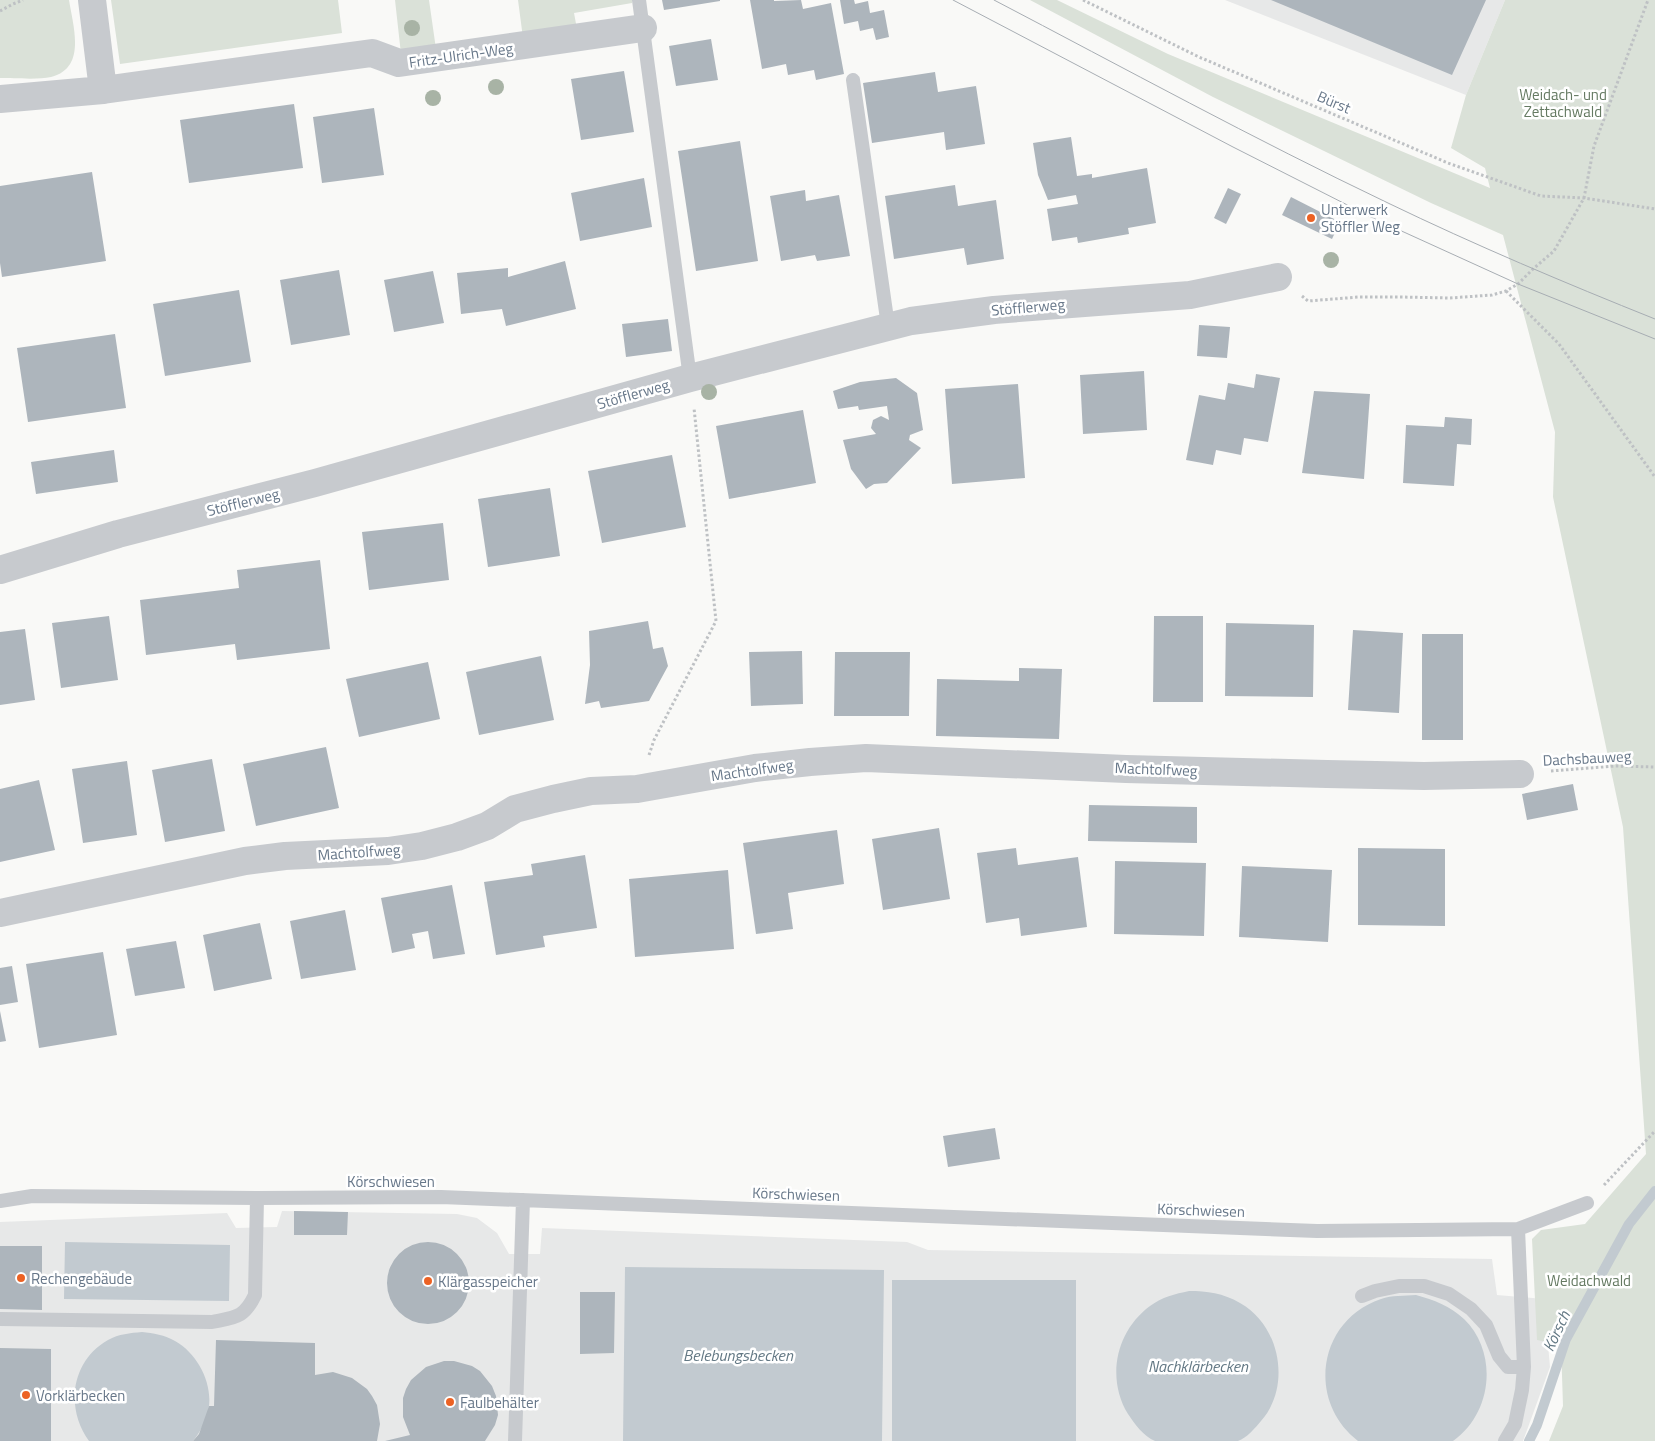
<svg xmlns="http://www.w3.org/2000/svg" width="1655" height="1441" viewBox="0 0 1655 1441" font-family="'Titillium Web',sans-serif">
	<rect width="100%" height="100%" fill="#f9f9f7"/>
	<!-- built -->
	<path fill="#e7e8e8" d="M1225,0H1505L1466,95Z
		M282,1211L457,1214L477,1218L497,1233L509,1254H540L542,1228L907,1242L928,1250L1492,1259L1497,1295L1544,1299L1550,1367L1523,1441H0V1222L227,1213L236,1228L277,1227Z"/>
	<!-- green -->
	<path fill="#dae1d8" d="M0,0H69C73,26 87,68 51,77C38,80 14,78 0,78Z
		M111,0H338L342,33L120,64Z
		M395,0H429L436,49L401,54Z
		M518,0H632V3L574,13L577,29L523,38Z
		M1030,0H1057L1168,54L1490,188L1485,168L1451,148L1466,95L1505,0H1655V1441H1549L1563,1406L1561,1345L1537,1340L1532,1239L1541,1230L1585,1224L1646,1154L1623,827L1553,497L1555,432L1503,235L1431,203L1213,97Z"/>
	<!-- water -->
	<path fill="#c2cad0" d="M65,1242L230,1245L229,1301L64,1299Z
		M625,1267L884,1270L882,1441H623Z
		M892,1280H1076V1441H892Z
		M1189,1291C1207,1291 1223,1293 1240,1303C1280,1325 1292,1386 1261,1421C1255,1428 1247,1438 1238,1441C1231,1441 1209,1441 1200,1441C1191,1441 1162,1441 1155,1441C1144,1437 1134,1423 1128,1414C1106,1378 1116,1331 1150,1306C1162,1297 1175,1294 1189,1291Z
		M1416,1295C1434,1300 1450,1306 1464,1319C1499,1353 1492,1414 1453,1441H1358C1306,1401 1318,1320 1381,1299C1392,1295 1404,1296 1416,1295Z
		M142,1332C153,1333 165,1335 175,1341C197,1353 212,1382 209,1406C208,1418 200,1432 193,1441H89C65,1408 71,1361 108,1340C119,1334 130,1333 142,1332Z"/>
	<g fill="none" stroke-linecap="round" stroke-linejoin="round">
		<!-- stream -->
		<path stroke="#c2cad0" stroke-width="10" d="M1529,1441L1537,1425L1566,1339L1629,1224L1655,1191"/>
	</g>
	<!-- building -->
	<path fill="#adb5bc" d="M662,0H720V1L664,10Z
		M750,0H774V1L801,0L803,9L831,3L844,74L816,80L814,70L788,75L786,64L762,69Z
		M840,0H854L855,4L868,1L870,13L884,10L889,37L876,40L873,28L860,31L858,21L844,24Z
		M1271,0H1486L1452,75Z
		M711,39L718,80L676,86L669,46Z
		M624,71L634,132L581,140L571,79Z
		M935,72L938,92L976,86L985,144L946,150L944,132L872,143L863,83Z
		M294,104L303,168L189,183L180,120Z
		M374,108L384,175L322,183L313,117Z
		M1071,137L1077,176L1092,174V178L1147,168L1156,223L1128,228L1129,234L1078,243L1077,237L1052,241L1047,209L1078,204L1076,195L1048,200L1038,175L1033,143Z
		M740,141L758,261L696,271L678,151Z
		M92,172L106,261L2,277L0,263V186Z
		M644,178L652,227L580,241L571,193Z
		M955,185L958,206L996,200L1004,259L967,265L964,248L894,259L885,196Z
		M1228,188L1241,194L1226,224L1214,218Z
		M805,190L806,201L839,195L850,256L817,261L815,255L781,261L770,196Z
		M1291,197L1340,222L1332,239L1282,215Z
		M565,261L576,309L506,326L502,309L461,314L457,273L508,268V277Z
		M339,270L350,335L291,345L280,280Z
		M433,271L444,323L394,332L384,280Z
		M239,290L251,362L165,376L153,304Z
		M668,319L672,351L626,357L622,324Z
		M1199,325L1230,327L1227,358L1197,356Z
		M115,334L126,408L28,422L17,348Z
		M1144,371L1147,430L1083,434L1080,375Z
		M1256,374L1280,378L1268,442L1244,438L1241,455L1216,450L1213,465L1186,460L1199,395L1225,400L1228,383L1254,388Z
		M896,378L917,393L923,430L910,435L909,440L921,448L887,483L874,484L866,489L851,469L843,440L876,434L871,428L873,420L881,416L889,420L887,406L859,410L858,406L838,409L833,391L860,382Z
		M1018,384L1025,478L952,484L945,389Z
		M1314,391L1370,394L1364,479L1302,473Z
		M803,410L816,483L729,499L716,426Z
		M1445,417L1472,419L1471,445L1457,444L1454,486L1403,483L1406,425L1444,427Z
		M114,450L118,482L36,494L31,462Z
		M672,455L686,527L602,543L588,471Z
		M550,488L560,556L488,567L478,499Z
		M443,523L449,580L369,590L362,532Z
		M320,560L330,649L237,660L235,644L146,655L140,600L239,588L237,570Z
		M109,616L118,680L61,688L52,623Z
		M1154,616H1203V702H1153Z
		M648,621L653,649L663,647L668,666L649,701L601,708L599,701L585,704L590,665L589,631Z
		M1226,623L1314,625L1313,697L1225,696Z
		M25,629L35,700L0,705V632Z
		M1353,630L1403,633L1399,713L1348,710Z
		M1422,634H1463V740H1422Z
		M802,651L803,704L751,706L749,652Z
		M835,652H910L909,716H834Z
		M541,656L554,720L479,735L466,672Z
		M428,662L440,719L359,737L346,679Z
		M1019,668L1062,669L1059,739L936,736L937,679L1019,681Z
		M326,747L339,808L256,826L243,764Z
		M212,759L225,831L165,842L152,770Z
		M127,761L137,835L83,843L72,769Z
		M39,780L55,850L0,862V789Z
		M1573,784L1578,810L1527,820L1522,794Z
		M1089,805L1197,807V843L1088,841Z
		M939,828L950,899L883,910L872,839Z
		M837,830L844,884L788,893L793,929L756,934L743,843Z
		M1016,848L1018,865L1078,857L1087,927L1021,936L1019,918L986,923L977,853Z
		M1358,848L1445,849V926L1358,925Z
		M585,855L597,928L543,936L545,947L496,955L484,882L533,875L531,864Z
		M1115,861L1206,863L1204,936L1114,934Z
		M1242,866L1332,870L1328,942L1239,937Z
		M728,870L734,949L635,957L629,879Z
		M452,885L465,954L433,959L428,931L412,934L415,948L392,953L381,898Z
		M345,910L356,970L301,979L290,921Z
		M260,923L272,979L214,991L203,935Z
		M176,941L185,988L135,996L126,949Z
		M103,952L117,1035L39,1048L26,964Z
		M12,966L18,1002L0,1005V968Z
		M0,1011L6,1041L0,1042Z
		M995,1128L1000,1159L948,1167L943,1136Z
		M294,1211L348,1212L347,1235H294Z
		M387 1283a41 41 0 1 1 82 0a41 41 0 1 1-82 0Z
		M0,1246H42V1310L0,1309Z
		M580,1292H615L614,1353L580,1354Z
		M216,1340L315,1343V1375L333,1372L352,1378L367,1389L372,1396L377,1405L380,1424L377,1441H193L199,1434L209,1406H214Z
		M0,1348L51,1349V1441H0Z
		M444,1361H454L472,1366L480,1371L492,1386L496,1396L498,1415L495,1425L485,1441H385L410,1435L403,1417V1398L406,1389L411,1380L426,1367Z"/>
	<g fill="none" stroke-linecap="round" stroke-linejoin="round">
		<!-- path -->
		<path stroke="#bec1c4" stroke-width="3" stroke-dasharray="2.5 2.5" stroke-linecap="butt" d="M1083,0L1199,57L1448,163L1541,196L1584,198L1655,209
			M0,11L13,4L23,0
			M1506,291L1559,344L1655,477
			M1302,296L1308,301L1359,297H1401L1450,298L1492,295L1506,291L1518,284L1533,269L1554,251L1584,198L1594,146L1648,0
			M649,755L654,740L716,621L694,408
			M1551,771L1615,766L1655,767
			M1604,1185L1655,1131"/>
		<!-- lane -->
		<path stroke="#c7cace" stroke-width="14" d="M639,0L690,378
			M853,80L888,326
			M0,1201L32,1196L257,1198L441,1197L1317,1231L1518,1229L1587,1203
			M1362,1296L1375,1291L1399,1286H1424L1449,1294L1471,1309L1486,1325L1499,1356L1508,1367H1524
			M0,1319L212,1322C236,1317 244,1318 255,1295L257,1198
			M515,1441L523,1200
			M1505,1441L1515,1424L1522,1390L1524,1367L1518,1229"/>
		<!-- street -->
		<path stroke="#c7cace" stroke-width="28" d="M92,0L103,90
			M0,99L103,90L372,53L399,63L643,28
			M0,570L118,534L315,483L690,378L911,321L994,310L1190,295L1278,277
			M0,913L245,861L285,856L388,851L422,846L457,837L487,826L515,809L553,799L591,791L637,789L755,768L810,762L866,758L1126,769L1327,774L1424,776L1520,774"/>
		<!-- tram -->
		<path stroke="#a7adb3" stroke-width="1" d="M953,0L1233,147L1373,218L1518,284L1655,339
			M994,0C1124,68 1254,139 1388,203C1475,245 1565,283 1655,319"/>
	</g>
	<!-- trees -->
	<g fill="#a8b3a5">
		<circle cx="412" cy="28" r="8"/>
		<circle cx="496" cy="87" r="8"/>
		<circle cx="433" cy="98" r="8"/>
		<circle cx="1331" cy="260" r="8"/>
		<circle cx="709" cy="392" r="8"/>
	</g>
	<!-- markers -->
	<g fill="#ec6224" stroke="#fff" stroke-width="2">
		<circle cx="1311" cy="218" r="5"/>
		<circle cx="21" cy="1278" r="5"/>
		<circle cx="428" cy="1281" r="5"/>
		<circle cx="26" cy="1395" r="5"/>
		<circle cx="450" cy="1402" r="5"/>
	</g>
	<g text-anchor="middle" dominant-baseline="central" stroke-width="5" stroke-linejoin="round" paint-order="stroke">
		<!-- street labels -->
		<g font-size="15" fill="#677789" stroke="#fff">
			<text transform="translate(461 55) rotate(-8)">Fritz-Ulrich-Weg</text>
			<text transform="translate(1334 102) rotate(23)">Bürst</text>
			<text transform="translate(1028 307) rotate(-5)">Stöfflerweg</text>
			<text transform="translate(633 394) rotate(-16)">Stöfflerweg</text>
			<text transform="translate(243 502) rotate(-14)">Stöfflerweg</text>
			<text transform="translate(1587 758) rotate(-3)">Dachsbauweg</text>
			<text transform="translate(1156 769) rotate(2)">Machtolfweg</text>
			<text transform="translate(752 770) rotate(-8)">Machtolfweg</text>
			<text transform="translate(359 852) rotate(-4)">Machtolfweg</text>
			<text x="391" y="1181">Körschwiesen</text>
			<text transform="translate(796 1194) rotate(2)">Körschwiesen</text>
			<text transform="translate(1201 1210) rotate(2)">Körschwiesen</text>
		</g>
		<!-- park labels -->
		<g font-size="15" fill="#657a62" stroke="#fff">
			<text x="1563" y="94">Weidach- und<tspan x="1563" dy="17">Zettachwald</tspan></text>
			<text x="1589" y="1280">Weidachwald</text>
		</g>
		<!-- poi labels -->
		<g font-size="15" fill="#677789" stroke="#fff" text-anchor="start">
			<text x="1321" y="209">Unterwerk<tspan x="1321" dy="17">Stöffler Weg</tspan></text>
			<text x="31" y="1278">Rechengebäude</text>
			<text x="438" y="1281">Klärgasspeicher</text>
			<text x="36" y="1395">Vorklärbecken</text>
			<text x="460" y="1402">Faulbehälter</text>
		</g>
		<!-- water labels -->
		<g font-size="16" font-style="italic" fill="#637884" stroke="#fff">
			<text transform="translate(1556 1331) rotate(-65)">Körsch</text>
			<text x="738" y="1355">Belebungsbecken</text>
			<text x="1198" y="1366">Nachklärbecken</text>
		</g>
	</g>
</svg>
